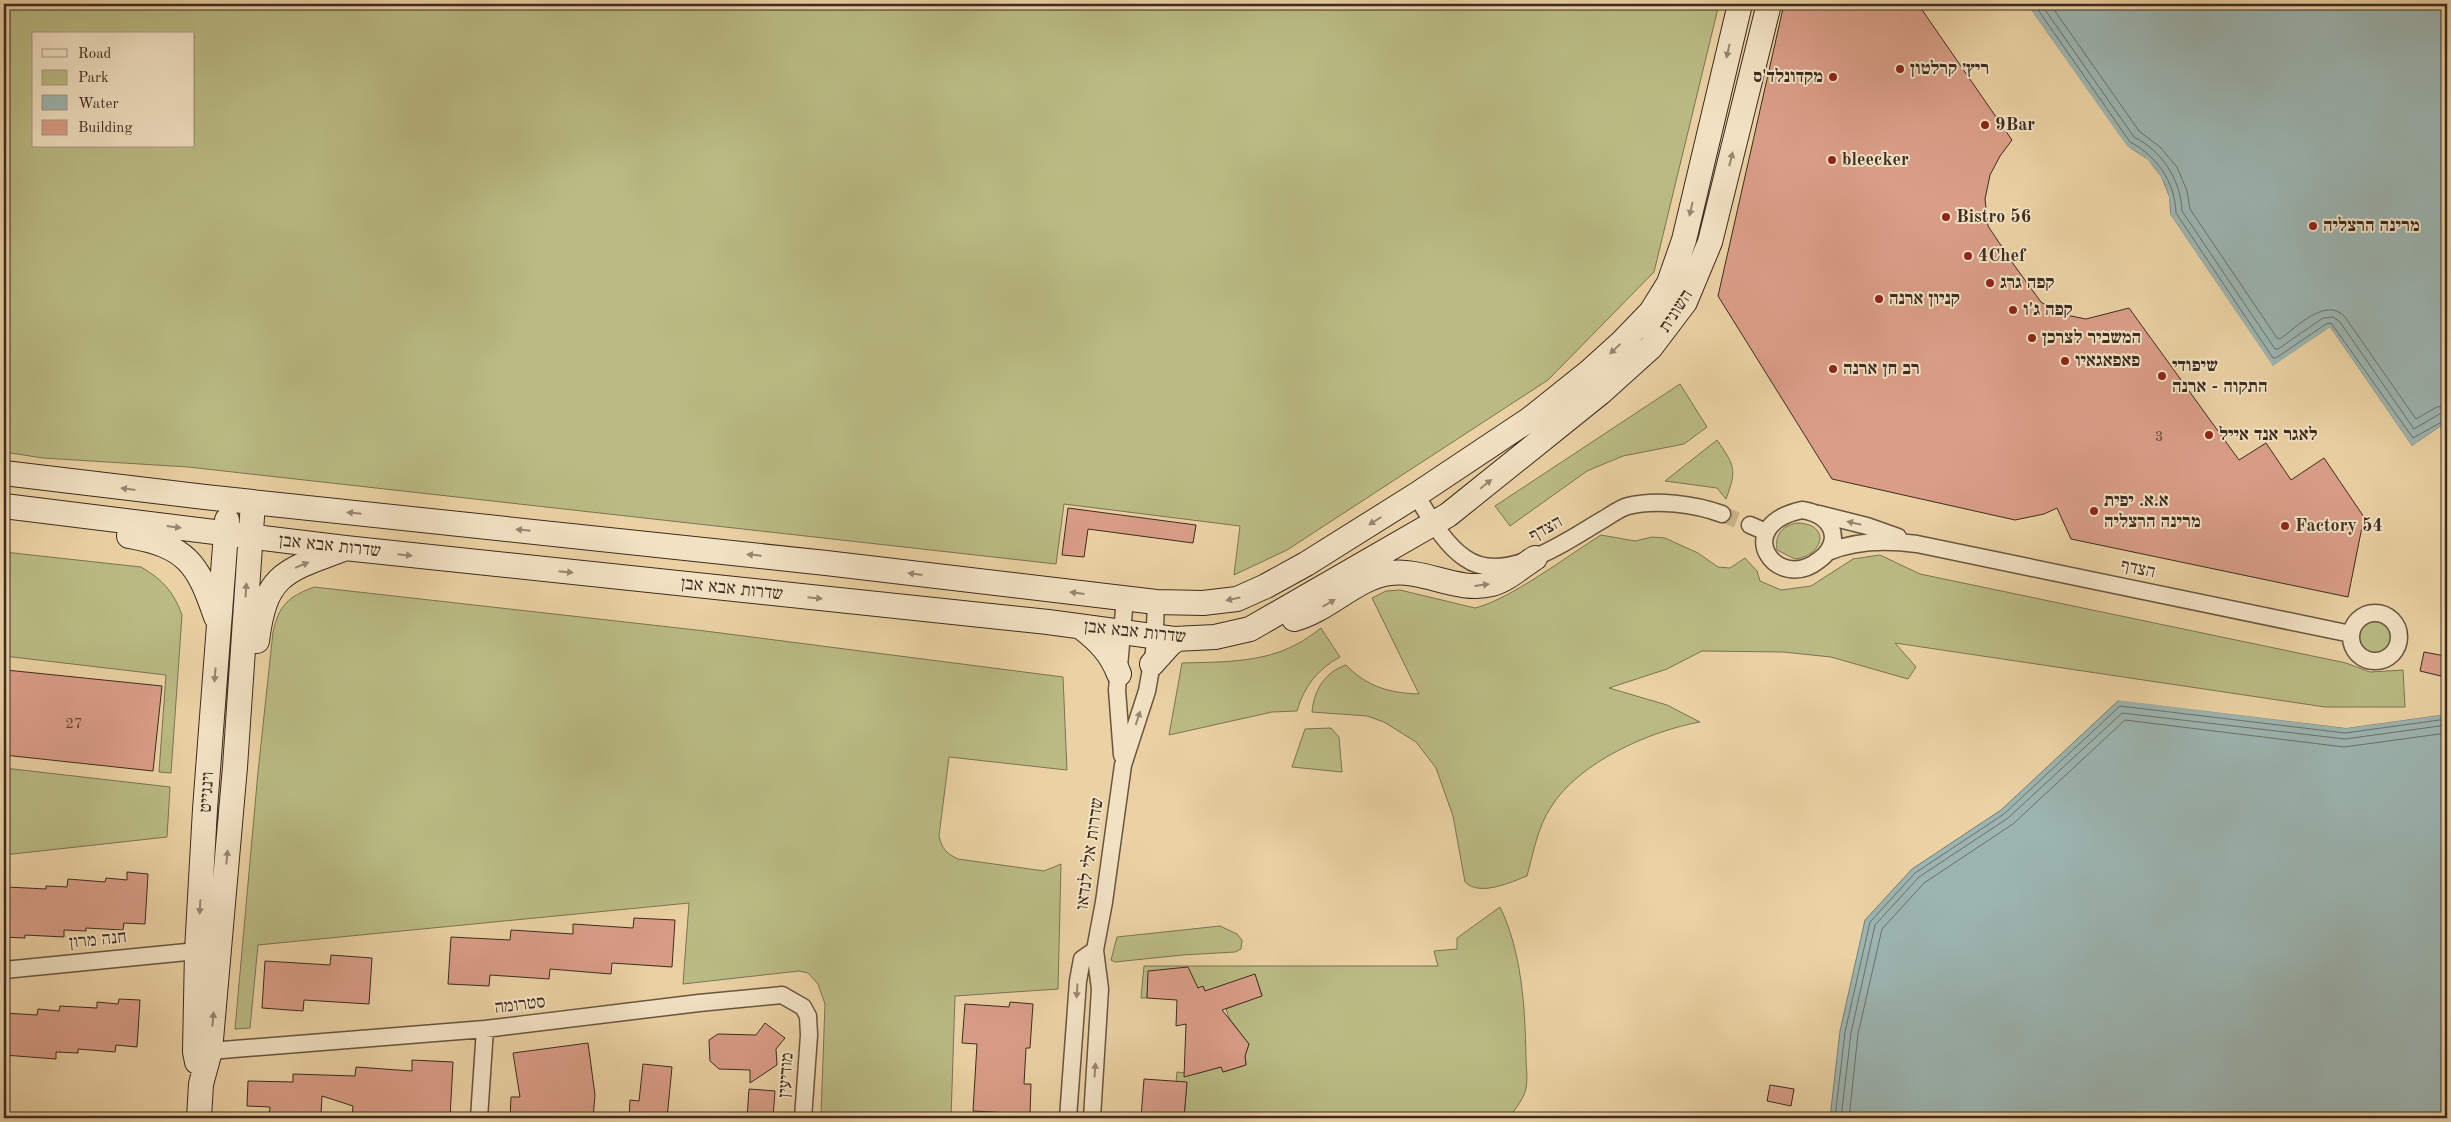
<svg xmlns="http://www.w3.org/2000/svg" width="2451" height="1122" viewBox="0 0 2451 1122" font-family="'Old Standard TT','Frank Ruhl Libre',serif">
	<rect width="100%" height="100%" fill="#ebd2a4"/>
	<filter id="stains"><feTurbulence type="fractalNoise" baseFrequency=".004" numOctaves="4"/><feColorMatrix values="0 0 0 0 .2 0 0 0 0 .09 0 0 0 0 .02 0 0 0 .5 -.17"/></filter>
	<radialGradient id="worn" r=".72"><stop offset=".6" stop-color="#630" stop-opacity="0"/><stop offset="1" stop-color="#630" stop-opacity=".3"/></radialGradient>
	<!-- green -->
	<path fill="#babb84" stroke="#7c7352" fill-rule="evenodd" d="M4,4H1719L1654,272L1548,380L1287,550L1234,575L1240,526L1064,504L1056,564L188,467L43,458L4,452ZM34,34H194V146H34Z
		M1680,384L1707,427L1684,444L1623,456L1587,471L1510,526L1495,506Z
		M1717,440C1735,466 1737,470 1726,499L1717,488L1665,481Z
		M1796,523C1831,523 1825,555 1795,559L1777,550C1775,535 1781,527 1796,523Z
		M1601,535L1635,541L1652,537L1665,538L1698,553L1718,567L1730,568L1745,558L1757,571L1760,581L1781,590L1811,586L1853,559L1880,555L1920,574L2346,663L2370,672L2403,670L2405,707H2325L1895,643L1916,667L1908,679L1831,657L1783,652L1702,651L1667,669L1609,688L1667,705L1700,722C1650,731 1579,762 1551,807C1538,826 1533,854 1527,876C1511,882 1480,897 1465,882L1453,816L1436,768L1416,742L1384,722L1367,716L1312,712C1314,690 1325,672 1346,665C1367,687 1390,693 1419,694L1372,598L1386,591L1400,590L1475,608C1511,599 1567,556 1601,535Z
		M4,552L141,567C162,579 174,592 182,615L171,773L159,772L166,675L4,656Z
		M314,587L705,631L1063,677L1067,770L949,757L939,836C942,849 946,853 958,859L1044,871L1061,864L1058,989L955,996L951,1118L821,1114L825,1004L818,984L808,973L799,971L683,984L689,903L258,945L250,1028L235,1029L258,772L273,632C279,605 288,597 314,587Z
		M2357 638a17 17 0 1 1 34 0a17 17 0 1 1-34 0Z
		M1321,628L1340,657C1318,669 1304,686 1297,711L1272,712L1169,735L1182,663C1218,662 1262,663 1295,645C1304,641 1313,634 1321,628Z
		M1331,728L1339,737L1342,772L1292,767L1305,729Z
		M4,768L170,787L167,837L4,855Z
		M1500,907C1522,952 1525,1008 1526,1057C1526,1067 1528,1079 1526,1088C1524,1099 1515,1109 1509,1118H1184L1187,1083L1176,1082L1177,1072L1195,1074L1221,1067L1223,1072L1246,1065L1245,1056L1249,1044L1229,1018L1226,1009L1262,995L1255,975L1205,991L1203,987L1198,988L1149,971L1147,998H1141L1144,966H1438L1434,951L1457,949V938Z
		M1220,926L1237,934L1242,940L1241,949L1235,952L1183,955L1115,962L1111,960L1117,937Z"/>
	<!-- water -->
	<path fill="#9cb5b1" stroke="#767e77" d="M2027,4H2447V422L2412,446L2330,327L2273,367L2170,214C2172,186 2152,157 2127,147Z
		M2119,700L2346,728L2447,714V1118H1830L1840,1031L1865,920L1912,869L2001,810Z"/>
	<!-- pier -->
	<path fill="#ebd2a4" d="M2025,4H2027L2127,146L2148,160L2161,177L2169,197L2170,214L2273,366L2330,327L2412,446L2447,422V425L2411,448L2329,331L2274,369L2271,368L2168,215L2167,197L2159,178L2146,162L2125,148Z
		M2119,698L2346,725L2447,712V714L2346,728L2115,700Z"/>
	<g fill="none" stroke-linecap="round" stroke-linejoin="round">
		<!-- shore -->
		<path stroke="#6c7068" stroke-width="1" d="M2034,4L2130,142C2157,156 2175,182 2176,213L2273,358H2276L2326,324L2331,323L2413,438L2447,419
			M2041,4L2134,137C2162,151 2181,180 2182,211L2275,349H2278L2323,318L2333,317L2340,322L2414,429L2441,413L2447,412
			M2050,4L2139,131L2160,147L2177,167L2187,191L2190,209L2277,338L2280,339C2297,327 2326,296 2345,317L2416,419L2437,407L2447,405
			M1835,1118L1845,1032L1870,922L1915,873L2004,814L2120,706L2345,733L2447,719
			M1841,1118L1851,1033L1875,925L1919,877L2008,818L2122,713L2345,739L2447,725
			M1849,1118L1858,1034L1882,929L1924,883L2013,824L2125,720L2344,747L2447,733"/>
	</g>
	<!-- building -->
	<path fill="#da9e88" stroke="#3d2b1f" d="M1784,4H1918L2012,140L2000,156L1990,175L1985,199L1988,226L2014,265L2041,302L2061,314L2086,319L2129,308L2239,460L2266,443L2291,480L2324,458L2364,517L2348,597L2071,539L2057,508L2044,514L2015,520L1832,479L1718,296Z
		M1068,508L1196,525L1193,543L1088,529L1084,557L1062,555Z
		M2424,652L2445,656L2441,676L2420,671Z
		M6,670L162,686L153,771L4,755Z
		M127,872L148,874L145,924L124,923L123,930L86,928V931L64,930V937L25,935V938L4,937V894H7V887L46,889V886L67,887L68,879L105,882L106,878L127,880Z
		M634,918L675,920L672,967L612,963L611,974L550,969L549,979L490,975L489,986L448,984L451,937L510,940L511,930L573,934V924L633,928Z
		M331,955L372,958L369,1004L304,1000L303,1011L262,1008L265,961L330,965Z
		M1188,967L1198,988L1203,986L1205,991L1255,974L1262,996L1222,1010L1249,1044L1245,1056L1246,1065L1223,1072L1221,1067L1184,1077L1186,1024L1176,1026L1177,1000L1147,998L1148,971Z
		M119,999L140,1000L137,1047L116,1045L115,1052L78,1049V1053L56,1052V1059L4,1055V1013L37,1015L38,1009L59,1011L60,1006L97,1008V1002L118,1004Z
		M1010,1002L1033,1004L1030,1048H1026L1024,1084H1031L1030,1114L973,1111L977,1044L962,1043L965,1004L1009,1007Z
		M765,1023L785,1038L776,1049L777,1065L750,1083V1070L719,1069L710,1061L709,1040L718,1034L756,1035Z
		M588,1043L595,1095L593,1118H510L511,1097H520L513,1053Z
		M412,1060L453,1062L450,1118H352L353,1106L322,1096L321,1114H295V1118H269L270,1107L247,1106L248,1081L293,1082V1074L355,1076L356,1067L412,1071Z
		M643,1064L672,1067L667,1118H629L630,1100L639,1101Z
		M1144,1079L1187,1082L1184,1118H1141Z
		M1770,1085L1794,1089L1791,1106L1767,1101Z
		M749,1089L775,1091L773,1118H747Z"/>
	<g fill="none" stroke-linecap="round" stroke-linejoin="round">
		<!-- street-tunnel -->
		<path stroke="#c8b189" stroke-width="16" stroke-dasharray="16 8" stroke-linecap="butt" d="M1722,514L1750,525"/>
		<!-- street casing -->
		<g stroke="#685540" stroke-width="19">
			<path id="street" d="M1416,495C1429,516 1444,544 1465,558C1505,587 1569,539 1604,519C1611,515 1620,508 1628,506C1655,499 1695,504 1722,514
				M1802,510C1817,512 1833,521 1833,538C1832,548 1826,555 1819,560C1777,594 1729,526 1802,510Z
				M1819,514L1867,526L1898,537
				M1750,525L1766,532
				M1828,552C1856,540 1887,540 1917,544L2351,634
				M2351 637a24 24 0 1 1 48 0a24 24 0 1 1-48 0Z
				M1122,755L1117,690L1125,598
				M4,970L197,951
				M210,1051L485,1029L699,1003L782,995L803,1007L808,1016L809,1035L803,1118
				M479,1118L485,1029
				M1068,1118L1078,981L1082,959L1095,950
				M1092,1118L1100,989L1095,950L1104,902L1123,765L1147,691L1154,652L1156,602"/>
		</g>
		<!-- secondary casing -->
		<g stroke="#3d2b1f" stroke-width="26">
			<path id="secondary" d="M4,473L205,497L826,563L1156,602L1203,603L1237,599L1266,586L1306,564L1416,495L1530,419L1589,372L1620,344L1651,312L1669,283L1684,240L1740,4
				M4,506L345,548L1048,622L1174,639L1215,637L1250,629L1448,515L1600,393L1651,347L1685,302L1710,242L1769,4
				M129,536C186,546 198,563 216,617
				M1294,619C1327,611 1358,576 1390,573C1425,569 1458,593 1492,584C1507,580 1522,566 1535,558
				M1081,627C1099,641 1111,653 1119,674
				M257,641C265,576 283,571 341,550
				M1152,664L1171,643L1178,639
				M197,1062L195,1052L197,951L205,809L227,520
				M199,1118L201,1084L210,1051L235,767L253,502"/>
		</g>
		<!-- street -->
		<use href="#street" stroke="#f2e2c4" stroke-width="16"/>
		<!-- secondary -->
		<use href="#secondary" stroke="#f2e2c4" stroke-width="24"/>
	</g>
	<!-- one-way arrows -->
	<defs><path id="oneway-solid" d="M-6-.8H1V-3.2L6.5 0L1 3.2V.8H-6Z" transform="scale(1.25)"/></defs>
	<g fill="#988672">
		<use href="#oneway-solid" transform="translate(1728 51) rotate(103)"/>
		<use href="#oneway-solid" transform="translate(1731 159) rotate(-76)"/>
		<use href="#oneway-solid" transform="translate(1691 209) rotate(103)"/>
		<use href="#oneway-solid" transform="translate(1615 349) rotate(137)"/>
		<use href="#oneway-solid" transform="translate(1486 484) rotate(-39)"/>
		<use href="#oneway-solid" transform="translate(128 489) rotate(-173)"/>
		<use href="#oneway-solid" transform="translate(354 513) rotate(-174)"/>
		<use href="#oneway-solid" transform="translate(1375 521) rotate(148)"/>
		<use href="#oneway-solid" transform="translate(1854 523) rotate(-167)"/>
		<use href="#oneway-solid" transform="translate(174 527) rotate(7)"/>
		<use href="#oneway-solid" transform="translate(523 530) rotate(-174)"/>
		<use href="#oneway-solid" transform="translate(405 555) rotate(6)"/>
		<use href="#oneway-solid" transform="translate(754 555) rotate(-174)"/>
		<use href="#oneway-solid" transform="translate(302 565) rotate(-22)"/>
		<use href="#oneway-solid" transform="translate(566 572) rotate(6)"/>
		<use href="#oneway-solid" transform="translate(915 574) rotate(-173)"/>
		<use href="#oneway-solid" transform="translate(1482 585) rotate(-7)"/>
		<use href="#oneway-solid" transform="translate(246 590) rotate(-86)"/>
		<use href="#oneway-solid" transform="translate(1077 593) rotate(-173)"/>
		<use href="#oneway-solid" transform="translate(815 598) rotate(6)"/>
		<use href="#oneway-solid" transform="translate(1233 599) rotate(168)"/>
		<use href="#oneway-solid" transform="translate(1329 603) rotate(-30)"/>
		<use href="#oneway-solid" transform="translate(215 675) rotate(94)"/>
		<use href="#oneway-solid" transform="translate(1138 718) rotate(-72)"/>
		<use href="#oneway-solid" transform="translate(227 857) rotate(-85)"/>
		<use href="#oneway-solid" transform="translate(200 907) rotate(93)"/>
		<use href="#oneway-solid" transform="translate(1077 991) rotate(94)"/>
		<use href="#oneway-solid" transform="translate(213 1019) rotate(-85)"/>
		<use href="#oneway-solid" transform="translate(1095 1070) rotate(-86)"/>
	</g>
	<!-- markers -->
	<g fill="#8f2418" stroke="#f2e2c4" stroke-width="2">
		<circle cx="1900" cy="69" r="5"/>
		<circle cx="1833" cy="77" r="5"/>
		<circle cx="1985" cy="125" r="5"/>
		<circle cx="1832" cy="160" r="5"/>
		<circle cx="1946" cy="217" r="5"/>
		<circle cx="2313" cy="226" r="5"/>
		<circle cx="1968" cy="256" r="5"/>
		<circle cx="1990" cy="283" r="5"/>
		<circle cx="1879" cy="299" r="5"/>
		<circle cx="2013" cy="310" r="5"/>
		<circle cx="2032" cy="338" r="5"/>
		<circle cx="2065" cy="361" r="5"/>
		<circle cx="1833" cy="369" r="5"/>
		<circle cx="2162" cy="376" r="5"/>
		<circle cx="2209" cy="435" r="5"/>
		<circle cx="2094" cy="511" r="5"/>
		<circle cx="2285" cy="526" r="5"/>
	</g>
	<g text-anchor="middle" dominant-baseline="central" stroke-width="4" stroke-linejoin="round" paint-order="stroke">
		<!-- number labels -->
		<g font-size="15" fill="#644839">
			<text x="2159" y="437">3</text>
			<text x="74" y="724">27</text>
		</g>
		<!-- poi labels -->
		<g font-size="18" font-weight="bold" fill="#3d2b1f" stroke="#f2e2c4" text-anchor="start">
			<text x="1910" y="69">ריץ׳ קרלטון</text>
			<text x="1823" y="77" text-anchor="end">מקדונלד'ס</text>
			<text x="1995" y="125">9Bar</text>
			<text x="1842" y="160">bleecker</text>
			<text x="1956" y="217">Bistro 56</text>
			<text x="2323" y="226">מרינה הרצליה</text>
			<text x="1978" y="256">4Chef</text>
			<text x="2000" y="283">קפה גרג</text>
			<text x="1889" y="299">קניון ארנה</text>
			<text x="2023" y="310">קפה ג'ו</text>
			<text x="2042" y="338">המשביר לצרכן</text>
			<text x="2075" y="361">פאפאגאיו</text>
			<text x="2172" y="366">שיפודי<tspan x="2172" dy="21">התקוה - ארנה</tspan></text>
			<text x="1843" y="369">רב חן ארנה</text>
			<text x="2219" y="435">לאגר אנד אייל</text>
			<text x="2104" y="501">א.א. יפית<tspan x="2104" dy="21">מרינה הרצליה</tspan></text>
			<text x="2295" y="526">Factory 54</text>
		</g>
		<!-- street labels -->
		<g font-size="18" fill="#3d2b1f" stroke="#f2e2c4">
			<text transform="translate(1676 311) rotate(-57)">השונית</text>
			<text transform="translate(1546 529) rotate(-29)">הצדף</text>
			<text transform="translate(330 546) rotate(6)">שדרות אבא אבן</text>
			<text transform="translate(2138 569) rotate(12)">הצדף</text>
			<text transform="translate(732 589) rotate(6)">שדרות אבא אבן</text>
			<text transform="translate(1135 632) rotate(6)">שדרות אבא אבן</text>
			<text transform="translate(207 792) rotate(-86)">וינגייט</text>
			<text transform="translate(1090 854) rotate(-82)">שדרות אלי לנדאו</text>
			<text transform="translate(98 940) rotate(-6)">חנה מרון</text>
			<text transform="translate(520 1005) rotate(-7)">סטרומה</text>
			<text transform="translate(786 1075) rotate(-86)">מודיעין</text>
		</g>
	</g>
	<!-- margin -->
	<rect width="2451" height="1122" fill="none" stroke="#ebd2a4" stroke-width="20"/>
	<rect x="5" y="5" width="2441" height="1112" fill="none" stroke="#3d2b1f" stroke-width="2.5"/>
	<rect x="10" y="10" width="2431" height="1102" fill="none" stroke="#3d2b1f"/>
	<!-- legend -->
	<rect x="32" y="32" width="162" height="115" fill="#f2e2c4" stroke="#aa9982"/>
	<rect x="42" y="49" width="25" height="8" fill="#f2e2c4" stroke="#aa9982"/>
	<text x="78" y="58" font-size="15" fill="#3d2b1f">Road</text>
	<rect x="42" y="70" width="25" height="15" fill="#babb84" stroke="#aa9982"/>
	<text x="78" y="82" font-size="15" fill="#3d2b1f">Park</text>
	<rect x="42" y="95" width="25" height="15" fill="#9cb5b1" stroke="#aa9982"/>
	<text x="78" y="108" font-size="15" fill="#3d2b1f">Water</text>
	<rect x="42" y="120" width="25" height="15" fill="#da9e88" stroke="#aa9982"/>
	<text x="78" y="132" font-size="15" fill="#3d2b1f">Building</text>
	<rect width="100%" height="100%" filter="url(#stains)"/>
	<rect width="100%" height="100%" fill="url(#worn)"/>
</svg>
